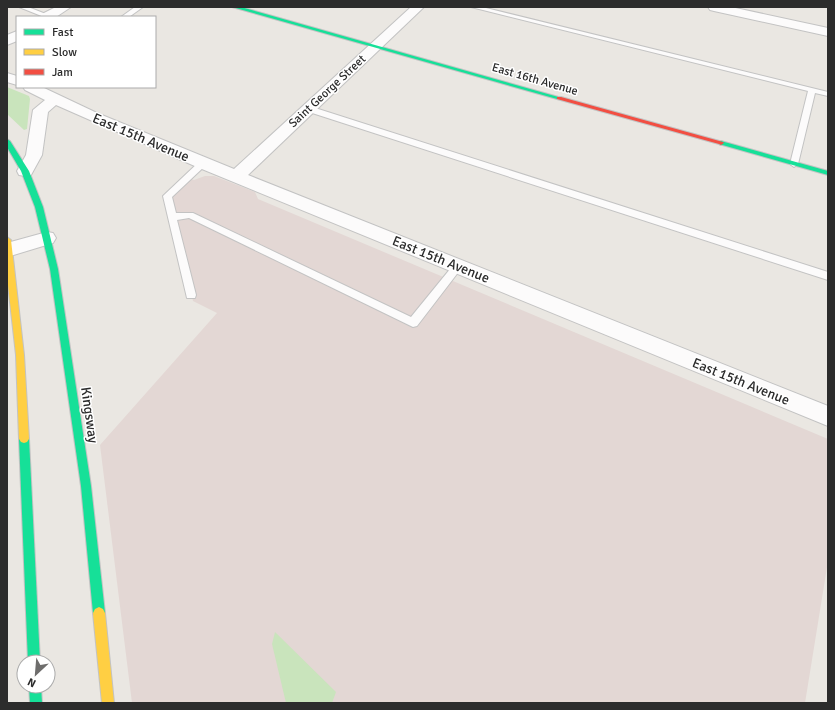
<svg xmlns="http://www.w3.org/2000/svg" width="835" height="710" font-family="Signika,sans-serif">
<rect width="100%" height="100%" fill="#eae7e2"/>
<!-- medical -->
<path fill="#e3d7d4" d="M205 176H214L255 192 258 199 828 439V561L805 703H132L100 445 217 313 193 301 167 196 187 178 194 180Z"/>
<!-- green -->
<g fill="#c9e4bc">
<path d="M7 87 29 96 30 99 27 129 24 130 7 114Z"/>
<path d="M275 632 336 692 332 703H286L272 644Z"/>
</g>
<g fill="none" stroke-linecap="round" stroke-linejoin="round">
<!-- lane casing -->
<g stroke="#c3c3c3" stroke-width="2">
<g id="lane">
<path d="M19 7H28L51 16 44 17Z"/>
<path d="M135 7H143L129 17H121Z"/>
<path d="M471 7H482L828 92V96L815 93 798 164 794 167 790 164 808 91Z"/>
<path d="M306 107H312L828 272V280L306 111Z"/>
<path d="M203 160 207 163 206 165 172 197 176 213H193L411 317 455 263H461L463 266 417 326 413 327 189 218 177 220 196 295 195 298H187L163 196 200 161Z"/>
</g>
</g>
<!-- street casing -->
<g stroke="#c3c3c3" stroke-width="2">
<g id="street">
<path d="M56 7H71L56 17H41L42 14Z"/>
<path d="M411 7H424L248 175 828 406V426L197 167 56 105 48 112 42 155 31 175 25 176 19 175 17 171 26 155 33 110 45 100 25 90 23 87H42L97 113 234 169Z"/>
<path d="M708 7H731L828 28V36L714 11 710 10Z"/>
<path d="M17 31V41L7 45V35Z"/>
<path d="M7 73 17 76V85L7 82Z"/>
<path d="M47 232 53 233 56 238 53 243 7 257V243Z"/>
</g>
</g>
<!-- fast casing -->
<g stroke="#c3c3c3" stroke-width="2">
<g id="fast">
<path d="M232 7H241L562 98 557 99Z"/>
<path d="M7 139 10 141 29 171 43 207 58 269 91 486 105 613 103 617 99 619 95 617 93 613 81 486 50 269 35 207 21 171 7 147Z"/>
<path d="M721 141 828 171V175L719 144V142Z"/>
<path d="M24 435 27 436 29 439 40 662H28L19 439 21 436Z"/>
<path d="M29 686H41L42 703H30Z"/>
</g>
</g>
<!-- slow casing -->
<g stroke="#c3c3c3" stroke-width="2">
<g id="slow">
<path d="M7 237 11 240 24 355 29 439 27 442 24 443 21 442 19 439 16 355 7 276Z"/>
<path d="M99 607 103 609 105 613 114 703H102L93 613 95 609Z"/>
</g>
</g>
<!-- jam casing -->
<g stroke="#c3c3c3" stroke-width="2">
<path id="jam" d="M557 97H561L723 142 724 143 721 145 719 144 557 99Z"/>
</g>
<!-- lane -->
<use href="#lane" fill="#fcfbfb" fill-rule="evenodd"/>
<!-- street -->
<use href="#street" fill="#fcfbfb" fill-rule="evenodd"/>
<!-- fast -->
<use href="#fast" fill="#16e098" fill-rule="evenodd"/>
<!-- slow -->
<use href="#slow" fill="#ffcf43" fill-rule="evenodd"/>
<!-- jam -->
<use href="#jam" fill="#f24e42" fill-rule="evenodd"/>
</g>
<g text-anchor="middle" stroke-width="3" stroke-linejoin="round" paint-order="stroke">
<!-- far-street labels -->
<g font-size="12" fill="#2c2c2c" stroke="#fff">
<text transform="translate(535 79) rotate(16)" y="4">East 16th Avenue</text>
<text transform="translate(327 91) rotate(-43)" y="4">Saint George Street</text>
</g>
<!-- street labels -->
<g font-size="14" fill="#2c2c2c" stroke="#fff">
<text transform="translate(141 137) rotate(23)" y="5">East 15th Avenue</text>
<text transform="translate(441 259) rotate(22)" y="5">East 15th Avenue</text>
<text transform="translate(741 381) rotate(22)" y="5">East 15th Avenue</text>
<text transform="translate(90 415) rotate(82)" y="5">Kingsway</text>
</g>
</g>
<!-- border -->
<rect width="835" height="710" fill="none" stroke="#2c2c2c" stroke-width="16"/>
<!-- legend -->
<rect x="16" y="16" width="140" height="72" fill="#ffffff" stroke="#ababab"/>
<rect x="24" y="29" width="20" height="6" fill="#16e098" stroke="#ababab"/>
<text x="52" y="36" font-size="12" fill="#2c2c2c">Fast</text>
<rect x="24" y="49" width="20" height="6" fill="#ffcf43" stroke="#ababab"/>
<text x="52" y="56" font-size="12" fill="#2c2c2c">Slow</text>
<rect x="24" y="69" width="20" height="6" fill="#f24e42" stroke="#ababab"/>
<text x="52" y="76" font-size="12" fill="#2c2c2c">Jam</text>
<!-- north arrow -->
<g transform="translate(36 674) rotate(206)"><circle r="19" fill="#ffffff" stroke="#ababab"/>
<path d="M0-3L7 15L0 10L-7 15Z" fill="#6e6d6c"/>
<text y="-6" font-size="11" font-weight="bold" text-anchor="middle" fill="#2c2c2c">N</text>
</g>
</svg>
